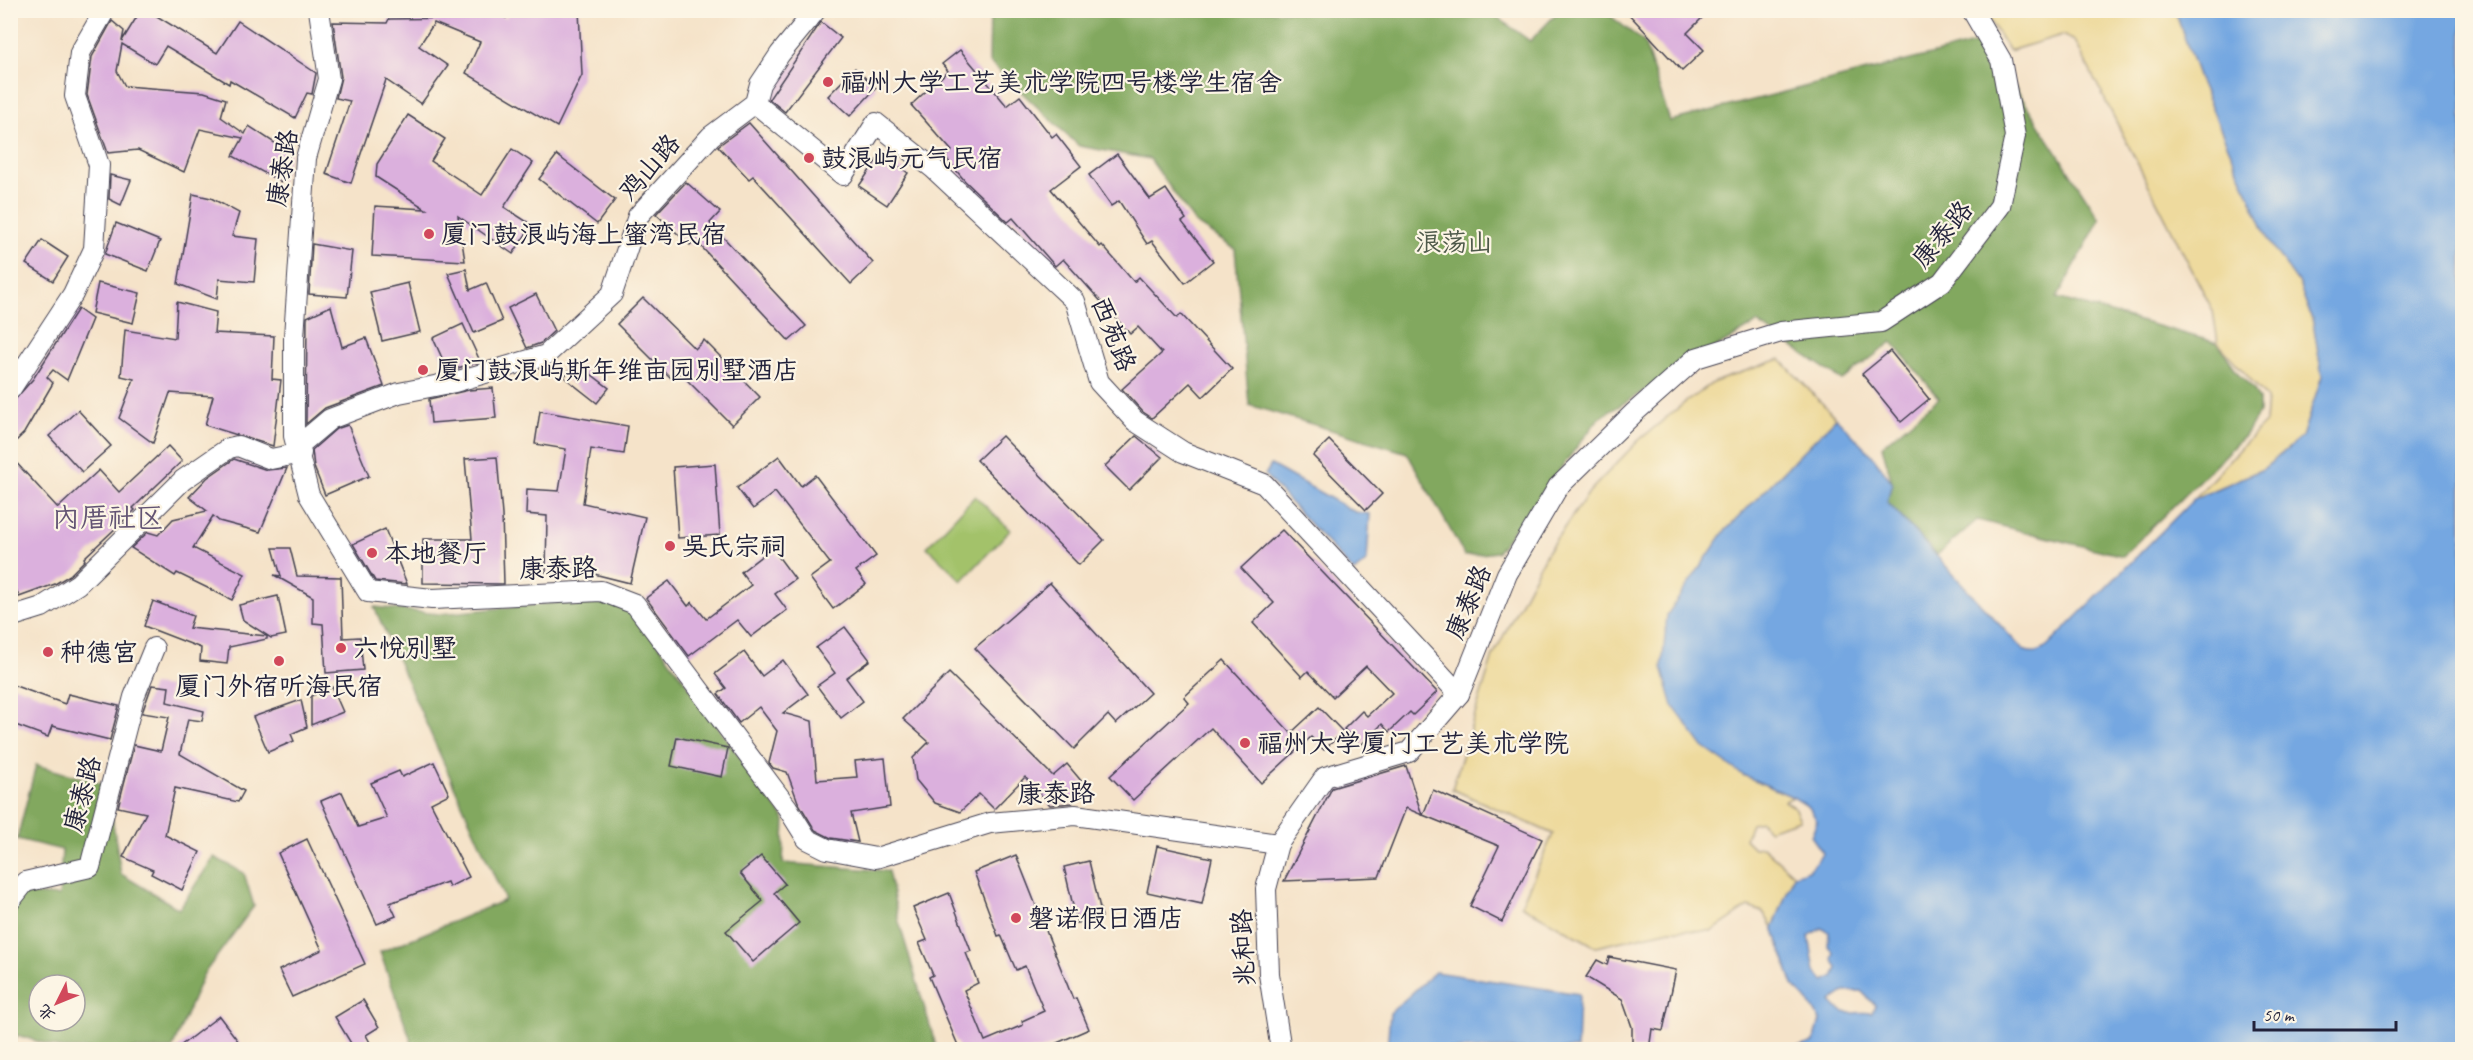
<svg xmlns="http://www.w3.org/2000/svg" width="2473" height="1060" font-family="Caveat,'LXGW WenKai TC',sans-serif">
<rect width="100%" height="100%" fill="#fcf5e5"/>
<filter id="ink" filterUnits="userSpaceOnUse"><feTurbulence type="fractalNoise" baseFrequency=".0167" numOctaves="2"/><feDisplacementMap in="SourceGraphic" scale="12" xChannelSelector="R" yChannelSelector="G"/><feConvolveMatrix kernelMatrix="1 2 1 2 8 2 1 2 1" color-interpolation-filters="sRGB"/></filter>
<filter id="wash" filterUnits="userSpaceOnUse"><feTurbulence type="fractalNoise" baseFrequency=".008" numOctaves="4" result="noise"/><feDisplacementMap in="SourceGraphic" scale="24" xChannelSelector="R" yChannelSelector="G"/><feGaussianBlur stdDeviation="1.35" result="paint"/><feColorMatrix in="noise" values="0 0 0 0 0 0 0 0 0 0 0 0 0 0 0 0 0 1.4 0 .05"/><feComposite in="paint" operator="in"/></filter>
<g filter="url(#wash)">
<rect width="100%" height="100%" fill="#f5e3c9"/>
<!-- green -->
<path fill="#a3c26a" stroke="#627252" stroke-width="1.5" d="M975 496 1010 530 962 581 927 547Z"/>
<!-- forest -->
<g fill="#82a85e" stroke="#52654c" stroke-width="1.5" fill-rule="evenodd">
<path d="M990 11H1489L1530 41 1559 11H1604L1644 42 1670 121 1985 41 2100 219 2057 298 2218 343 2240 376 2253 388 2259 400V412L2247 433 2123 556 1977 520 1937 555 1887 502 1892 482 1882 446 1939 398 1892 342 1842 380 1757 323 1599 418 1497 552 1465 556 1407 453 1249 405 1235 249 1195 223 1150 159 1079 146 989 62Z"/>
<path d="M607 598 635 612 785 820 783 863 888 871 899 922 937 1049H414L380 952 505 900 374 607 439 614Z"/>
<path d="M36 765 107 785 121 874 179 909 214 857 244 873 254 906 203 975 172 1049H62L17 1035 11 1049 10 893 59 896 62 850 17 839ZM39 985H75V1021H39Z"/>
</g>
<!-- sand -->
<g fill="#eeda9e" stroke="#887e6c" stroke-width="1.5">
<path d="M1984 11H2175L2200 81 2269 242 2299 284 2313 322 2322 376 2302 437 2263 469 2194 499 2265 422 2267 398 2218 343 2213 311 2075 41 2062 35 2009 51Z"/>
<path d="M1780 359 1836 418 1724 532 1743 775 1793 797 1785 801 1794 807 1800 820 1768 830 1761 821 1751 824 1745 839 1754 848 1763 847 1794 875 1773 928 1763 912 1748 907 1712 931 1670 930 1596 947 1521 905 1553 834 1452 789 1493 656 1547 552 1590 491 1638 441 1683 404 1714 382Z"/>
</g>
<!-- water -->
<g fill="#75a7e1" stroke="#4c648e" stroke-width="1.5" fill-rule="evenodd">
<path d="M2175 11H2462V1049H1793L1814 1042 1820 1020 1811 1005 1793 985 1773 928 1794 875 1809 870 1823 853 1811 836 1817 821 1809 807 1793 797 1743 775 1703 747 1673 706 1662 668 1667 615 1724 532 1836 418 1871 454 1892 482 1887 502 2023 650C2033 654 2039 653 2048 646L2194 499 2263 469 2302 437 2322 376 2313 322 2299 284 2269 242 2200 81ZM1821 928 1829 932 1828 946 1834 953 1832 959 1837 968 1833 977 1824 981 1815 972 1809 936ZM1861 991 1875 1005 1872 1013C1852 1010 1846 1020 1831 1001L1844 992Z"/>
<path d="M1271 465 1355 512 1370 514 1367 561 1354 572 1265 475Z"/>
<path d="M1435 972 1579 994 1577 1049H1387L1390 1013Z"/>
</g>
<g id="blocks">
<!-- building -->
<g fill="#dbb0dd">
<path d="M141 10H147L217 53 238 21 316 73 312 94 307 93 295 118 230 80 229 84 166 46 155 64 122 44 117 71 125 86 204 92 226 99 221 117 245 134 249 126 290 153 281 182 233 156 243 138 200 129 184 172 138 150 108 153 87 95 92 57 112 21 124 31 122 41Z"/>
<path d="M458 10H488L506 18 509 10H579L582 75 557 127 466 73 480 42 434 23 419 46 448 66 421 104 386 80 351 183 326 174 350 101 336 98 341 77 333 22 387 23 389 19 456 18Z"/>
<path d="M1625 10H1710L1687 33 1704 50 1682 71Z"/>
<path d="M821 22 841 38 785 112 769 99Z"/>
<path d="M960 50 1007 106 1020 96 1052 137 1056 134 1081 166 1051 189 1100 247 1102 245 1134 282 1139 277 1177 318 1181 314 1232 369 1203 397 1190 383 1152 418 1143 412 1122 389 1162 353 1138 327 1130 334 1063 259 1055 266 1013 218 1008 222 965 181 945 157 952 151 911 105 948 71 942 64Z"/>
<path d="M855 68 876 88 850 116 828 96Z"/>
<path d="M408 115 445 139 431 161 482 195 512 149 533 163 504 207 532 225 513 254 458 216 465 261 372 256 375 206 426 209 376 177 377 164Z"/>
<path d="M749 123 873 263 851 284 753 176 749 179 718 146Z"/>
<path d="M881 154 908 173 887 205 859 186Z"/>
<path d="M1117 154 1150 199 1166 189 1186 219 1182 222 1213 261 1185 283 1152 241 1147 244 1119 201 1111 206 1089 175Z"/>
<path d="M557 155 615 200 597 224 539 179Z"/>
<path d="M110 175 131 180 121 205 109 199Z"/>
<path d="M686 182 720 212 710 223 806 326 789 341 695 240 690 245 656 214Z"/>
<path d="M193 194 211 198 239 213 232 236 258 239 254 282 219 279 217 299 178 284Z"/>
<path d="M116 223 160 241 148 271 105 254Z"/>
<path d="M42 240 68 257 53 281 26 264Z"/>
<path d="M312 244 352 251 347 297 309 294Z"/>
<path d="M466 269 470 290 486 283 502 321 474 333 448 273Z"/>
<path d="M98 283 140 293 133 323 92 313Z"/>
<path d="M408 283 420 332 382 341 370 292Z"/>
<path d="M536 294 554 331 541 343 527 348 508 308Z"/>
<path d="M643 298 695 349 704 340 760 397 732 425 679 372 672 379 617 324Z"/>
<path d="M177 302 216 312 214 333 274 336 272 379 281 380 273 446 205 425 213 396 170 393 153 443 119 418 134 379 121 376 125 330 175 338Z"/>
<path d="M331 306 342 347 366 338 384 386 325 408 306 424 307 317Z"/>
<path d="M78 309 92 319 67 380 53 370 47 377 53 383 24 433 10 447V405L33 379Z"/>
<path d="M463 324 480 361 448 371 433 338Z"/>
<path d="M1890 351 1929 399 1901 422 1862 374Z"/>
<path d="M575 362 609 388 597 403 564 377Z"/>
<path d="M493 388 496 418 431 423 429 399 469 390Z"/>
<path d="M78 410 111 446 82 472 49 436Z"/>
<path d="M540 411 628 426 624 454 591 449 583 503 645 517 630 583 594 574 546 573 547 516 526 514 527 489 559 491 566 449 535 444Z"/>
<path d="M348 425 369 476 325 495 314 467 312 450 336 429Z"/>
<path d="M1002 436 1104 540 1079 565 977 460Z"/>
<path d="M1136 436 1162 457 1129 490 1105 466Z"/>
<path d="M1329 440 1382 494 1366 510 1313 456Z"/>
<path d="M168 446 182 461 133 508 135 510 84 558 85 560 70 575 55 584 19 597 10 573V456L58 508 99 470 119 492Z"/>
<path d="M779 456 801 486 815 475 876 556 856 571 866 584 833 609 810 578 830 563 775 492 753 509 737 488Z"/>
<path d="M497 457 502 515 504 584 423 583V539H472L465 459Z"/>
<path d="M234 459 267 470 287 468 260 532 219 521 213 516 193 548 245 574 232 600 177 573 175 576 131 548 148 532 158 535 173 519 207 511 189 497 207 478Z"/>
<path d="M715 464 720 535 678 538 673 467Z"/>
<path d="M385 529 407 584 375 581 353 544Z"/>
<path d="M1282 530 1437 692 1413 715 1410 712 1389 732 1382 724 1360 746 1344 729 1362 711 1367 716 1392 693 1366 666 1333 697 1308 671 1302 677 1253 623 1274 603 1241 568Z"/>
<path d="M273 548H290L297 576 341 577 343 638 360 637 363 670 326 673 323 624 313 623V597L274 575 281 576Z"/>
<path d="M772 548 795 579 775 594 787 610 751 637 737 620 689 656 646 598 669 581 688 606 692 602 706 619 751 585 741 572Z"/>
<path d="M1050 583 1150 693 1116 724 1108 715 1074 749 975 648Z"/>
<path d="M278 596 286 635 271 638 243 620 239 605Z"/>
<path d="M153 601 193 616 189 628 267 636V639L229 647 227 664 200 661 201 648 144 626Z"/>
<path d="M845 627 870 660 846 678 863 701 841 718 817 686 835 673 816 648Z"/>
<path d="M744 652 762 676 783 660 808 694 783 713 812 721 817 780 857 777 855 761 885 758 890 807 851 813 858 842 831 838 815 830 798 802 787 772 773 768 769 763 777 731 759 707 739 723 718 694 726 688 715 674Z"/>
<path d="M1224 660 1291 733 1319 707 1343 732 1324 750 1311 737 1261 783 1211 728 1133 800 1110 776 1189 703 1184 697Z"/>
<path d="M949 673 1053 776 1067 764 1088 789 1072 803 1050 805 1025 777 994 809 979 794 960 812 935 803 916 780 913 758 929 742 903 719Z"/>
<path d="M10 684 65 704 68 694 119 706 110 740 52 726 48 737 10 723Z"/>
<path d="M152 685 169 687 167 702 204 711 202 721 188 719 180 754 244 791 238 802 175 788 165 835 200 852 182 890 151 874 153 870 123 857 146 813 118 807 134 745 161 751 169 717 142 713Z"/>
<path d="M332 687 343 712 311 725V696Z"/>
<path d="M301 700 307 727 291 734 294 741 268 752 253 717Z"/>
<path d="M677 737 728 748 722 777 671 766Z"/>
<path d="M434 762 449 794 431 803 469 877 449 887 447 882 390 903 396 916 377 924 321 801 342 792 358 827 387 818 371 783 399 771 402 777Z"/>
<path d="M1406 766 1422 815 1406 808 1379 877 1284 881 1332 788Z"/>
<path d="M1433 790 1542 839 1502 922 1470 906 1499 846 1423 815Z"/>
<path d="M307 839 365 964 292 997 279 970 322 950 278 853Z"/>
<path d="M1157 846 1212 858 1202 904 1147 892Z"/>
<path d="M1016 855 1073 999 1076 998 1089 1029 1041 1050H960L929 977 933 975 919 943 927 940 913 908 949 893 971 951 966 953 978 983 964 990 985 1041 1023 1025 1022 1021 1044 1011 1025 966 1016 970 1001 935 998 936 974 872Z"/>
<path d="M761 856 785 884 774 893 799 923 753 962 726 931 763 901 740 873Z"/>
<path d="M1089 861 1102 917 1077 923 1064 867Z"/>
<path d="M1609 957 1676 970 1663 1031 1652 1029 1649 1050 1632 1048V1027L1622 999 1586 977 1597 960 1607 965Z"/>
<path d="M363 1000 379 1027 366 1035 374 1050H355L335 1017Z"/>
<path d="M219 1016 245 1050H175Z"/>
</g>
</g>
</g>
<g filter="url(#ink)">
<use href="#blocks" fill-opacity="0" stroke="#423f50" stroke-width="1.5"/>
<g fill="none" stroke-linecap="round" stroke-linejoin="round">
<!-- minor casing -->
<g stroke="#423f50" stroke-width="22">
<g id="minor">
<path d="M319 10 329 79 306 158 294 337V436L309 495 368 592 432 599 601 591 635 604 787 807 807 839 827 849 876 858 990 823 1075 815 1278 844 1325 777 1409 752 1459 694 1507 574 1558 487 1635 412 1696 358 1781 332 1881 322 1942 282 2000 206 2015 136 2001 60 1972 10"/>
<path d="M755 103 843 175 876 123 934 169 1075 301 1099 382 1135 421 1183 452 1264 484 1459 694"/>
<path d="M10 390 73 294 94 249 99 165 75 96 80 53 105 10"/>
<path d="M298 446 330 419 399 393 455 382 546 355 612 294 638 216 711 136 755 103 760 84 780 54 816 10"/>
<path d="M10 617 42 607 78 584 183 480 229 448 238 446 271 459 301 453"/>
<path d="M1278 844 1266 889 1269 974 1281 1050"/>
<path d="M10 901 25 882 90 867 134 697 154 648"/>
</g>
</g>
<!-- minor -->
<use href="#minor" stroke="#fff" stroke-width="20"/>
</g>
</g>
<!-- markers -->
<g fill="#d1495b" stroke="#fcf5e5" stroke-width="2">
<circle cx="828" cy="82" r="6"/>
<circle cx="809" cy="158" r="6"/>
<circle cx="429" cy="234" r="6"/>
<circle cx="423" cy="370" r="6"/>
<circle cx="670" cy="546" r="6"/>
<circle cx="372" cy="553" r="6"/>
<circle cx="341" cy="648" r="6"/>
<circle cx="48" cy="652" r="6"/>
<circle cx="279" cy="661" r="6"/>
<circle cx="1245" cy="743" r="6"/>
<circle cx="1016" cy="918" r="6"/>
</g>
<g text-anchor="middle" stroke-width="4.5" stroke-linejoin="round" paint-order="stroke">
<!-- poi labels -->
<g font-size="26" fill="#22223b" stroke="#fcf5e5" text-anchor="start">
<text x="840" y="91">福州大学工艺美术学院四号楼学生宿舍</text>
<text x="821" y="167">鼓浪屿元气民宿</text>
<text x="441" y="243">厦门鼓浪屿海上蜜湾民宿</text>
<text x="435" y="379">厦门鼓浪屿斯年维亩园别墅酒店</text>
<text x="682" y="555">吴氏宗祠</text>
<text x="384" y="562">本地餐厅</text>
<text x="353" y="657">六悦别墅</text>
<text x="60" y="661">种德宫</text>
<text x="279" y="695" text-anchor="middle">厦门外宿听海民宿</text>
<text x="1257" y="752">福州大学厦门工艺美术学院</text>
<text x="1028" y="927">磐诺假日酒店</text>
</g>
<!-- street labels -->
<g font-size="26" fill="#22223b" stroke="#fcf5e5">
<text transform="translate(649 167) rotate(-49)" y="9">鸡山路</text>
<text transform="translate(282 168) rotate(-81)" y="9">康泰路</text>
<text transform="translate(1942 234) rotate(-50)" y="9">康泰路</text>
<text transform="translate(1114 334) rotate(68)" y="9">西苑路</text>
<text transform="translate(558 568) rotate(-1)" y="9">康泰路</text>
<text transform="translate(1468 602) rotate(-67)" y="9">康泰路</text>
<text transform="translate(1056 793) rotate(-1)" y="9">康泰路</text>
<text transform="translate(82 794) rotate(-75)" y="9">康泰路</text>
<text transform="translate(1243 948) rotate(-93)" y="9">兆和路</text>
</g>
<!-- park labels -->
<g font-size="26" fill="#4f5a4b" stroke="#fcf5e5">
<text x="1454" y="251">浪荡山</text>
</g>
<!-- quarter labels -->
<g font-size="28" fill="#635474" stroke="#fcf5e5">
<text x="108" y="527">内厝社区</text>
</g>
</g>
<!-- margin -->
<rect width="2473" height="1060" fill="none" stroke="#fcf5e5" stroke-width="36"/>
<!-- north arrow -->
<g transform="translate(57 1003) rotate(227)"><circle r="28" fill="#fcf5e5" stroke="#a5a1a1" stroke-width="1.5"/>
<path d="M0-4.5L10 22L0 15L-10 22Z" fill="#d1495b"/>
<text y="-9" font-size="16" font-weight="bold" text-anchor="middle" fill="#22223b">北</text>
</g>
<!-- scale -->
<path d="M2254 1021v9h142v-9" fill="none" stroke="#22223b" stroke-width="3"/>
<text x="2263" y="1021" font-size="18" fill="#22223b" stroke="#fcf5e5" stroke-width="4.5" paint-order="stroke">50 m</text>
</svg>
